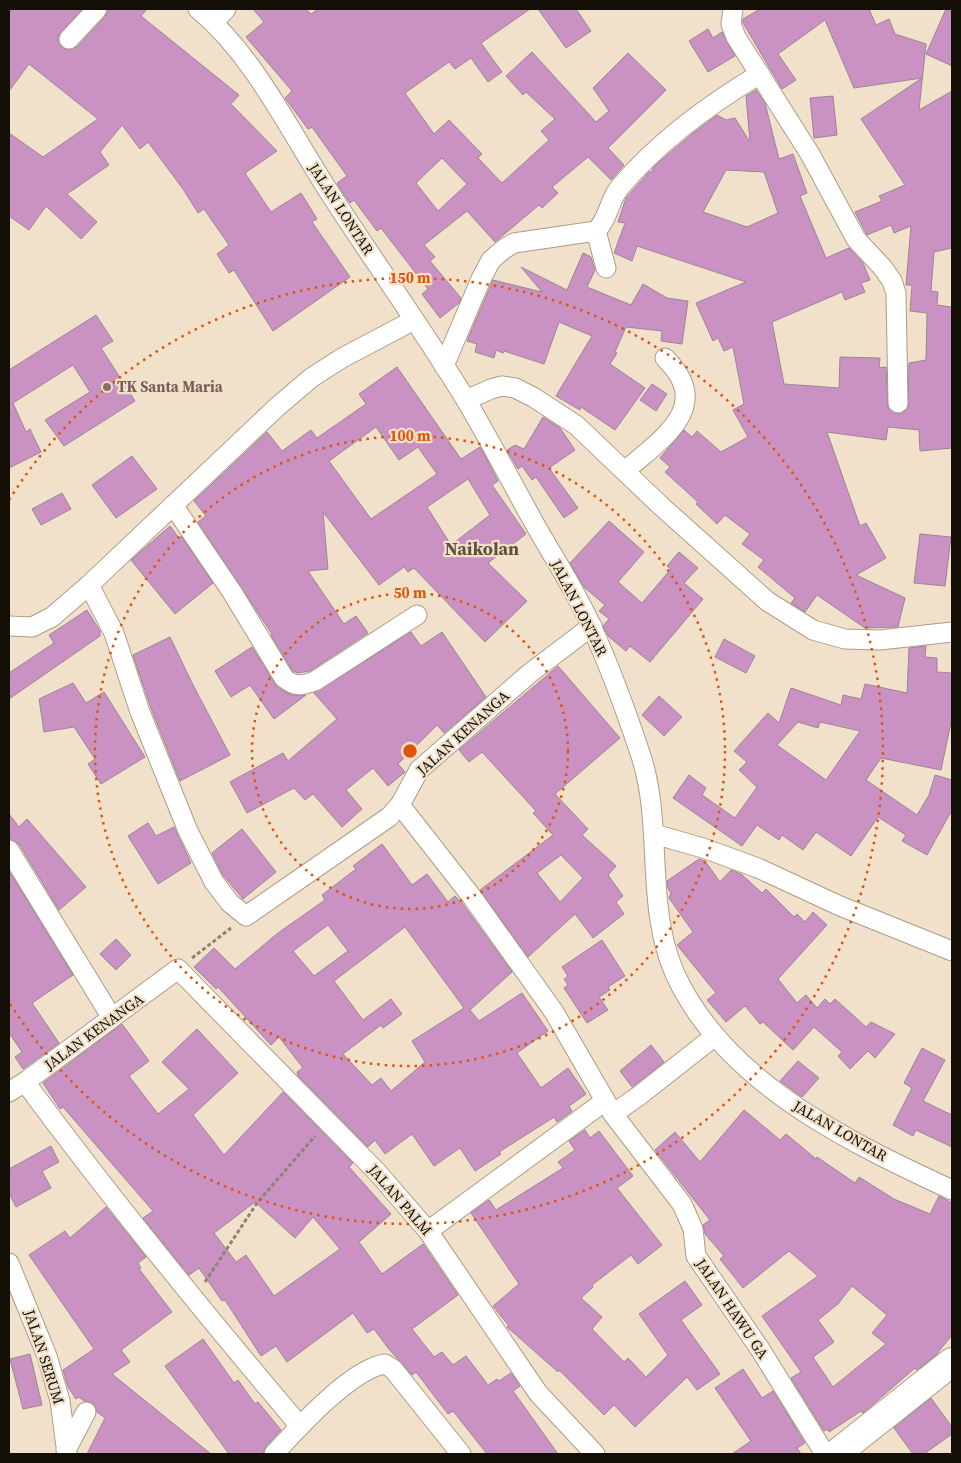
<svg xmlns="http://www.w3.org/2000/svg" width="961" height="1463" font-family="'Source Serif 4',serif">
<rect width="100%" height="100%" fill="#f2e1ca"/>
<!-- building -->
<g fill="#ca92c3" stroke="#9a8597" fill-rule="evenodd">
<path d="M9 9H82L58 36V43L67 50 77 47 105 17 108 9H147L141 16 239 95 231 104 277 151 245 173 271 212 301 193 317 219 312 222 350 277 273 331 234 270 229 273 217 254 229 245 204 209 198 213 183 189 148 142 140 149 122 125 100 152 109 165 67 194 97 222 81 239 46 206 29 230 9 216V133L43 157 98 119 29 64 9 91Z"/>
<path d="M253 9H306L311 14 318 9H530L481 43 502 72 488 82 471 58 455 69 449 62 405 93 434 134 449 120 482 154 478 158 502 183 549 140 541 131 555 119 526 92 523 95 506 76 532 52 596 122 609 111 593 88 628 53 666 90 608 148 624 165 611 180 588 157 552 187 558 193 542 208 539 205 495 242 467 211 424 245 435 257 430 261 461 298 459 303 440 318 422 294 428 289 381 228 377 231 354 200 350 203 341 190 337 183 347 176 312 127 308 129 285 98 292 91 246 37 264 22ZM442 158 467 184 438 211 416 183Z"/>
<path d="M538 9H576L591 31 566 48Z"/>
<path d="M760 9H869L876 25 889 19 895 34 926 44 919 110 952 91V248L934 252 931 291 938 292 937 305 952 307V448L920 451 919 430 888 427 886 440 827 432 860 526 866 523 886 558 856 575 905 598 898 627 865 628 817 595 805 612 791 603 795 598 758 567 764 560 742 544 750 534 725 515 717 524 696 504 698 502 665 472 670 467 660 458 684 430 692 437 697 431 721 452 748 437 733 410 744 404 733 347 724 351 718 338 713 341 696 303 746 282 637 246 632 261 614 253 625 223 618 222 626 198 649 172H652L653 168 659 162 692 134 717 115 726 120 735 118 750 142 746 96 756 90 765 103 779 159 793 154 807 193 800 196 826 258 849 248 863 263 870 280 861 283 865 292 845 300 842 292 772 322 784 384 839 388 840 357 880 358 879 368 886 367 888 408 898 414 908 409 909 363 926 360 927 313 910 311 912 285H906L911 226 894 233 891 225 867 235 855 212 882 201 879 196 905 185 861 119 922 78 854 88 825 20 778 54 796 80 782 89 743 23V19ZM726 170 764 172 778 213 747 227 703 212Z"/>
<path d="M946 9H952V66L926 54Z"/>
<path d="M708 29 713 38 722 32 735 56 708 72 689 41Z"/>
<path d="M833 96 837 135 814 138 810 98Z"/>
<path d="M583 253 591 257 595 270 587 287 631 305 643 284 667 298 688 301 682 344 661 341 662 331 626 327 615 352 617 353 610 364 645 388 615 430 581 407 580 410 556 396 592 336 559 322 544 364 504 351 503 353 496 350 494 358 475 352 477 344 467 341 493 280 542 292 521 267 567 290Z"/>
<path d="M96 315 113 341 101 348 135 401 64 446 45 420 90 392 73 365 13 403 26 432 30 429 41 452 9 468V370Z"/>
<path d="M397 367 461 459 480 447 482 450 498 481 492 485 526 534 488 563 527 601 485 642 414 568 408 572 404 567 379 585 323 512 328 569 308 571 344 624 356 616 368 633 310 671 298 673 292 670 271 635 272 634 198 522 206 516 194 501 267 432 282 451 311 430 317 438 366 404 359 394ZM376 427 399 460 418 447 437 474 371 519 329 461ZM468 479 490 515 451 545 427 507Z"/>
<path d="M652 384 667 394 656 411 640 400Z"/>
<path d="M543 417 560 428 575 450 549 468 578 508 564 518 536 477 532 480 522 466 518 469 507 450 515 445 524 449Z"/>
<path d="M132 456 157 489 116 518 92 485Z"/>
<path d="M62 493 71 509 41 525 32 509Z"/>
<path d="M609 521 644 552 618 582 642 603 671 569 667 566 679 552 698 568 684 583 703 599 650 662 630 646 626 651 608 636 603 626 609 619 599 611 605 605 584 587 570 563Z"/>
<path d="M170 526 179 538 181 536 213 583 175 614 131 560Z"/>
<path d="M920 534 951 537 945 586 914 583Z"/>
<path d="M87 610 100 631V636L9 699V673L54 643 49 635Z"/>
<path d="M411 632 421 646 442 632 486 697 444 733 437 725 398 764 405 772 388 786 373 768 346 790 362 809 342 827 313 794 305 800 294 788 247 813 230 782 283 753 288 761 337 719 314 693Z"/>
<path d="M170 637 193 685 230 755 180 781 151 708 133 655Z"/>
<path d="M724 639 755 656 746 673 715 657Z"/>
<path d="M926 646 925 657 937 658V672L952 673V718L941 770 881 758 866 780 917 815 929 795 935 775 952 780V810L927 855 902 841 906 835 878 817 851 856 816 832 803 850 782 835 779 840 757 825 742 846 673 798 689 775 706 788 702 795 735 818 757 787 739 770 747 762 734 751 768 713 779 723 791 688 841 705 843 695 861 699 865 684 907 693 909 648ZM798 722 818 728 820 722 860 731 826 780 777 745Z"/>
<path d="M252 647 277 687 291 695H306L274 719 250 685 231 697 215 671Z"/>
<path d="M558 666 620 738 555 794 588 829 582 835 616 866 608 875 623 896 616 902 624 914 593 938 575 914 528 957 480 890 553 835 533 813 536 811 482 752 469 762 459 750ZM561 855 583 878 560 902 537 873Z"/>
<path d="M73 683 86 703 104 692 145 757 101 784 88 764 95 759 74 727 44 732 39 699Z"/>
<path d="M659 696 682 717 664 736 642 715Z"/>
<path d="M9 814 19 827 27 819 86 887 59 910 19 844 9 839Z"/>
<path d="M148 823 156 836 174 827 191 863 158 884 128 836Z"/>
<path d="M242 829 276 872 243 899 223 875 212 853Z"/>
<path d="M382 844 412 885 427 874 448 902 455 896 462 903 512 972 470 1010 479 1021 522 993 548 1031 517 1053 541 1088 568 1068 586 1094 569 1106 572 1111 557 1122 554 1117 499 1152 501 1154 475 1171 460 1148 434 1166 412 1134 385 1154 375 1140 368 1147 298 1076 297 1072 303 1068 279 1037 271 1045 218 987 216 989 194 967 214 948 235 969 278 933 325 900 322 895 356 869 353 866ZM328 925 348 951 314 976 293 951ZM405 927 464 1008 412 1041 425 1062 391 1091 381 1078 372 1085 343 1054 381 1025 383 1028 402 1014 391 999 363 1020 334 981Z"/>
<path d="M699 859 705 861 720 882 731 870 741 874 762 893 766 889 794 917 797 914 805 922 813 912 827 925 778 979 797 1003 806 995 817 1008 825 999 830 1004 835 999 866 1027 871 1022 895 1034 875 1058 868 1051 850 1069 838 1056 842 1052 814 1027 793 1050 763 1022 760 1024 745 1006 726 1022 707 1000 716 993 677 945 693 932 669 898 671 893 668 888 667 881Z"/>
<path d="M9 871 73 975 32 1003 59 1043 23 1069 15 1057 22 1052 9 1033Z"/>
<path d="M116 939 131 955 116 970 100 954Z"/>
<path d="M602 940 625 976 608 987 610 990 599 997 608 1010 587 1023 564 988 568 985 564 979 568 976 562 967Z"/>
<path d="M122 1024 149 1061 129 1076 158 1114 189 1089 162 1062 197 1029 238 1073 193 1115 224 1155 283 1092 353 1163 349 1167 391 1214 359 1242 382 1274 423 1244 458 1295 412 1329 434 1357 442 1352 453 1365 466 1356 488 1385 497 1379 499 1381 511 1373 520 1386 513 1391 558 1454H487L453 1411 448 1414 416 1372 412 1375 388 1348 374 1329 367 1333 353 1313 287 1362 276 1346 261 1356 225 1300 222 1301 199 1268 189 1275 143 1218 153 1211 63 1107 60 1109 43 1083ZM255 1202 295 1238 313 1217 340 1249 274 1296 246 1255 236 1262 214 1233Z"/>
<path d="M651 1045 664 1062 632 1087 620 1071Z"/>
<path d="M922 1048 945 1060 923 1101 952 1115V1147L916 1130 913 1136 893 1125 912 1088 904 1083Z"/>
<path d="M798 1061 819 1078 802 1097 780 1081Z"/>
<path d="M744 1110 780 1140 786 1134 816 1159 817 1157 855 1183 859 1177 894 1199 930 1214 939 1196 952 1203V1335L936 1355 917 1370 915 1368 863 1413 861 1411 829 1432 828 1429 824 1431 791 1378 801 1372 762 1316 818 1276 789 1251 743 1288 720 1259 724 1256 705 1234 703 1225 710 1220 655 1150 675 1132 700 1162ZM852 1286 887 1315 872 1333 886 1344 833 1387 813 1357 834 1342 818 1320 838 1304Z"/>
<path d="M585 1130 590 1138 599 1131 633 1176 617 1188 662 1245 638 1264 631 1255 592 1285 593 1287 581 1298 602 1317 592 1329 624 1362 628 1358 646 1377 668 1355 639 1314 685 1281 702 1305 681 1320 720 1374 697 1390 687 1377 635 1427 614 1405 604 1415 559 1370 558 1372 507 1327 509 1326 493 1306 519 1284 471 1213 489 1200 496 1210 563 1168 558 1162 575 1150 569 1141Z"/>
<path d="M51 1146 59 1162 42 1171 51 1188 16 1207 9 1193V1169Z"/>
<path d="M106 1207 146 1257 138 1263 141 1268 139 1269 172 1312 121 1350 130 1362 112 1374 211 1454H87L105 1418 97 1412 92 1402 84 1401 79 1397 76 1399 68 1387 63 1370 94 1349 29 1255 65 1231 70 1238Z"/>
<path d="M203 1339 234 1383 238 1380 255 1404 258 1402 281 1430 266 1446 263 1454H229L165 1366Z"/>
<path d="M30 1354 42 1405 23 1409 10 1359Z"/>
<path d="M743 1369 762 1398 773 1391 805 1443 797 1448 801 1454H732L751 1441 715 1388Z"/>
<path d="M931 1398 952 1427V1434L924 1454H913L894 1428Z"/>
</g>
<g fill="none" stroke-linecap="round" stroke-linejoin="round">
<!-- street casing -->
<g stroke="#ac9c86" stroke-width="21">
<g id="street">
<path d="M198 9C256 57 292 136 333 198 377 266 424 331 466 400 489 439 511 481 533 521 553 557 577 592 593 630 611 670 626 711 640 753 666 829 641 915 682 988 736 1088 853 1144 952 1190"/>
<path d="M733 9 731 24 736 37 810 154 856 239 883 268 892 281 896 293 898 403"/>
<path d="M214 22 226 9"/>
<path d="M69 39 97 9"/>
<path d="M596 231 606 268"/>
<path d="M444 366 481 279 491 260 504 249 514 243 596 231C609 218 609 200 620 187 659 141 708 105 760 74"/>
<path d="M466 400 491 389 502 386 515 388 533 397 576 425 661 506 767 601 813 630 845 639 880 640 952 632"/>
<path d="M625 471C661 439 715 407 665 358"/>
<path d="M173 505 232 592 284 678C295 687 302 686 315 681L417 615"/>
<path d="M89 585 114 633 140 712 188 831 214 882 230 903 246 916 389 817 400 805 419 770 530 673 592 626"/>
<path d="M9 626 32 627 52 617 89 585 277 407 311 378 342 358 414 320"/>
<path d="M400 805 472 897 554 1012 613 1114 640 1095 715 1036"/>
<path d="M654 834 703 848 758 868 840 906 952 951"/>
<path d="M9 850 112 1018"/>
<path d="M25 1082C112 1200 205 1314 300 1426"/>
<path d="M9 1092 25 1082 178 969 377 1172 428 1231 538 1393 595 1454"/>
<path d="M613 1114 682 1204 693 1229 696 1256 760 1349 825 1454"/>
<path d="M428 1231 605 1101"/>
<path d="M9 1263 47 1356 60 1401 67 1454"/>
<path d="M66 1450 86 1412"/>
<path d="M274 1454C297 1429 351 1369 385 1364L393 1369 461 1454"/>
</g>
</g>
<!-- secondary casing -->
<g stroke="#ac9c86" stroke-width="30">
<path id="secondary" d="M836 1454 952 1362"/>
</g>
<!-- path -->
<g stroke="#8e8373" stroke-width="3" stroke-dasharray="4 2.5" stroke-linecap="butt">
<path d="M192 958 231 928"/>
<path d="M205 1282 257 1203 315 1136"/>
</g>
<!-- street -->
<use href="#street" stroke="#fff" stroke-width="19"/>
<!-- secondary -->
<use href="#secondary" stroke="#fff" stroke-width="28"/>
</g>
<!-- distance rings -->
<g fill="none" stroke="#dd550c" stroke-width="2.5" stroke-dasharray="2.5 5">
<circle cx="410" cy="751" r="158"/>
<circle cx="410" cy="751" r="315"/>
<path d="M9 500A473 473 0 1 1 9 1002"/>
</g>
<!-- markers -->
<circle fill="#8d6e63" stroke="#f2e1ca" stroke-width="2" cx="107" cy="387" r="5"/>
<g text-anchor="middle" stroke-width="4.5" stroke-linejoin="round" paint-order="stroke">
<!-- street labels -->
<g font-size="15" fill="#130e06" stroke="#f2e1ca">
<text transform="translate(341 209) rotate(57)" y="5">JALAN LONTAR</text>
<text transform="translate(579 608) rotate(63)" y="5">JALAN LONTAR</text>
<text transform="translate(463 733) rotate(-42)" y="5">JALAN KENANGA</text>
<text transform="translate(94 1032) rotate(-36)" y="5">JALAN KENANGA</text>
<text transform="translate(840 1131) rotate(30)" y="5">JALAN LONTAR</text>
<text transform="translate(400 1200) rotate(49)" y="5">JALAN PALM</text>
<text transform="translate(732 1309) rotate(56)" y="5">JALAN HAWU GA</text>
<text transform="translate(44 1357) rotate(72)" y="5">JALAN SERUM</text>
</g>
<!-- education labels -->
<g font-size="15" font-weight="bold" fill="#785e54" stroke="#f2e1ca" text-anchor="start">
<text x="117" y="392">TK Santa Maria</text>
</g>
<!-- quarter labels -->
<g font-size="18" font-weight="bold" fill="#5e503c" stroke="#f2e1ca">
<text x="482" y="555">Naikolan</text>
</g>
</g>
<circle cx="410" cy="751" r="8" fill="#dd550c" stroke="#f2e1ca" stroke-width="2.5"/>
<g font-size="15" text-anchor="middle" font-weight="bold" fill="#dd550c" stroke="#f2e1ca" stroke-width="4.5" stroke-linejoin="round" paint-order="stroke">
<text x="410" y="283">150 m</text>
<text x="410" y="441">100 m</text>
<text x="410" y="598">50 m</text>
</g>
<!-- border -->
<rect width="961" height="1463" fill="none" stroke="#130e06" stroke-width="20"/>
</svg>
